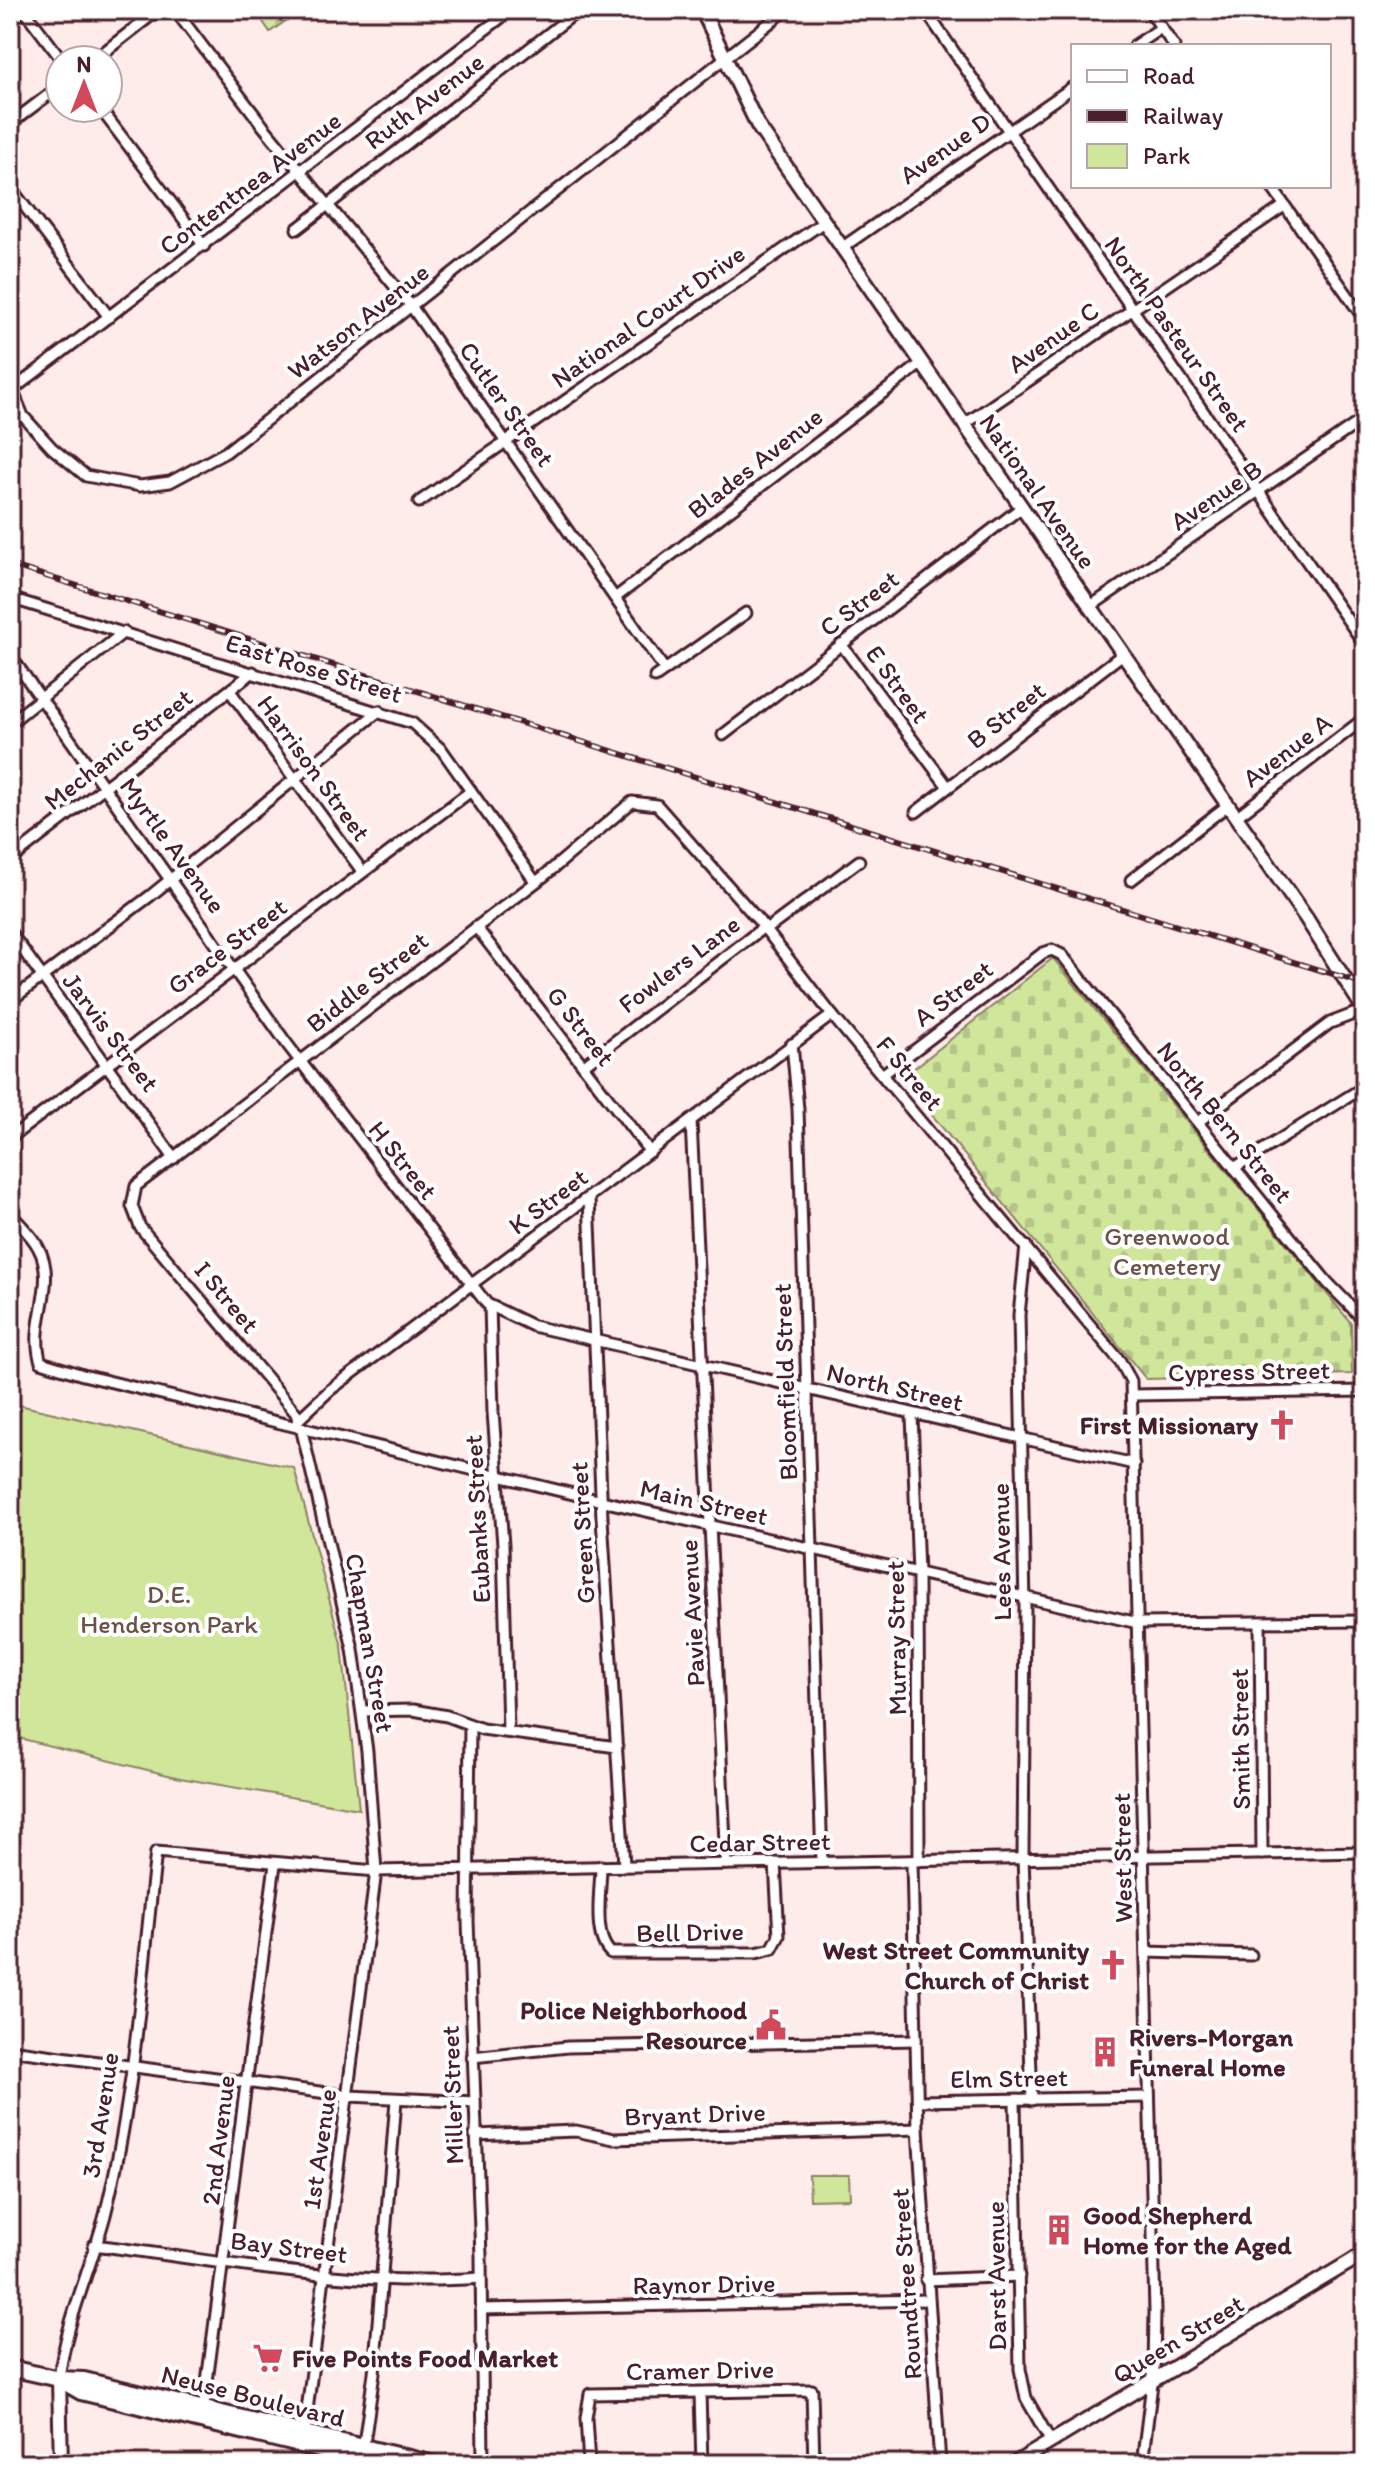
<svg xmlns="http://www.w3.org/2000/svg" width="1375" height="2474" font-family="Itim,sans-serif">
<defs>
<pattern id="cemetery-stones" width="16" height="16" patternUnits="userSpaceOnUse" patternTransform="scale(2)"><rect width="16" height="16" fill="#cfe69b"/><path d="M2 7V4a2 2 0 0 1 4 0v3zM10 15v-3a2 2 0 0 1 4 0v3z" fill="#b3c586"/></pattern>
</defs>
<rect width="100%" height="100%" fill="#feeceb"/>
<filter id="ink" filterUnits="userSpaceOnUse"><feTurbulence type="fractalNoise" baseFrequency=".0125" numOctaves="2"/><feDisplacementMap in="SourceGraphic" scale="16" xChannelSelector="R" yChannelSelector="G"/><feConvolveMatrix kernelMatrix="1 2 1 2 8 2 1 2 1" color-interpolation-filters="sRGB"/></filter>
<g filter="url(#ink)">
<!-- cemetery -->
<g fill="url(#cemetery-stones)" stroke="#8c8263" stroke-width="2">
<path d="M255 10H301L270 32Z"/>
<path d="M1053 958 1351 1323 1352 1374 1146 1379 902 1078Z"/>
</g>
<!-- park -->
<g fill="#cfe69b" stroke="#8c8263" stroke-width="2">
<path d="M10 1403 294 1468 342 1647 359 1809 180 1778 10 1736Z"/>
<path d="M809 2175H849L850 2199 810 2200Z"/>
</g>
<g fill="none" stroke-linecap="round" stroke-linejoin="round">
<!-- street casing -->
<g stroke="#4a1f2b" stroke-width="15">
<g id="street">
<path d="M24 10 62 60"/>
<path d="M175 10 263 126 411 306 665 670"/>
<path d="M925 10 1365 645"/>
<path d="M1149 10 1174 46"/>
<path d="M1134 46 1161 28"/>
<path d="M94 60 158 10"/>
<path d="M100 108 204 246"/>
<path d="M10 124 60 86"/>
<path d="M1271 186 1365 320"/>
<path d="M10 187 109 317"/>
<path d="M297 229 579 10"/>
<path d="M843 247 1073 87"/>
<path d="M10 384 23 416 52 448 86 476 140 486 170 482 226 452 786 10"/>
<path d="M11 391 511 10"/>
<path d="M965 424 1284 206"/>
<path d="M419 502 825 221"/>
<path d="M10 598 412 723 442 750 534 880"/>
<path d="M615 598 922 363"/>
<path d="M1091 606 1365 418"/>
<path d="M841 644 948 787"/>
<path d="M10 655 287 1044 487 1304 533 1326 1134 1464"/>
<path d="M655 677 746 613"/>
<path d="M230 691 362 871"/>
<path d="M10 723 124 632"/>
<path d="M723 735 1022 507"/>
<path d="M916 812 1123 654"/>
<path d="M1236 817 1365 718"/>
<path d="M10 860 253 672"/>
<path d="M1131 880 1228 805"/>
<path d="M476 927 650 1152"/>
<path d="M766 930 859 861"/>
<path d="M10 932 174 1158"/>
<path d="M1353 989 1365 979"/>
<path d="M10 1001 150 896 379 711"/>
<path d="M792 1044 798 1109 822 1862"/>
<path d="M584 1065 764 927"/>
<path d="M882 1075 1043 953 1052 950 1062 955 1327 1282 1365 1321"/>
<path d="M691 1121 726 1864"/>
<path d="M1198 1122 1330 1023 1364 1010 1365 1140"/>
<path d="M10 1138 471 791"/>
<path d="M1234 1168 1364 1087"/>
<path d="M589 1198 602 1518 624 1865"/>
<path d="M10 1213C19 1224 31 1234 38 1247 59 1284 28 1324 41 1362L83 1375 602 1501 1138 1623 1365 1621"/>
<path d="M1026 1246 1019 1315 1025 1606 1023 1857 1032 2100"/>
<path d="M490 1306 493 1412 503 1545 508 1730"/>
<path d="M1133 1395 1365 1391"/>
<path d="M912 1415 918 1574 919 1861"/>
<path d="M300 1418 140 1227 132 1206 136 1186 544 876 632 802 657 805 759 921 832 1015 1120 1361 1131 1381 1155 2312 1154 2368 1142 2464"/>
<path d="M298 1420 330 1390 832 1015"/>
<path d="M301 1427 353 1649 367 1751 376 1871 304 2434"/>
<path d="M1260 1623 1262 1854"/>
<path d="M362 1711 413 1710 447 1716 482 1729 617 1747"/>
<path d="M470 1725 468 1921 481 2256 483 2464"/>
<path d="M912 1861 918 2129 940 2464"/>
<path d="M601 1866C601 1890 592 1937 611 1953H756L772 1949 779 1936 775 1863"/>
<path d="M1146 1952 1251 1955"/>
<path d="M10 2050 349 2096 475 2102"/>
<path d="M472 2057 568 2047 916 2040"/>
<path d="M918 2101 1148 2097"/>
<path d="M1015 2101 1020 2369 1026 2398 1051 2442"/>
<path d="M475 2135 576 2131 614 2139 918 2129"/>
<path d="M94 2245C221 2261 351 2288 480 2278"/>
<path d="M926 2280 1019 2276"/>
<path d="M481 2309 928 2300"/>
<path d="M59 2379C66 2321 90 2271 105 2215 135 2097 142 1973 156 1852L376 1871 1365 1852"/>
<path d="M700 2393 702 2464"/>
<path d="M203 2412 275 1864"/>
<path d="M363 2451 374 2373 396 2100"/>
<path d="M589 2464 586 2418 590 2394 812 2390 814 2464"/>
</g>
</g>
<!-- secondary casing -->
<g stroke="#4a1f2b" stroke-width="18">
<g id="secondary">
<path d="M702 10 758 126 1306 918 1365 1011"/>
<path d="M59 2379 61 2464"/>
<path d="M1014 2464 1365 2253"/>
</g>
</g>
<!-- primary casing -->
<g stroke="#4a1f2b" stroke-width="20">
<g id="primary">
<path d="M10 2368 59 2379 84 2380 434 2464"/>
<path d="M62 2381 81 2392 378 2464"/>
</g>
</g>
<!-- street -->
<use href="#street" stroke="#fff" stroke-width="9"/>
<!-- secondary -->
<use href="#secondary" stroke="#fff" stroke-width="12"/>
<!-- primary -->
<use href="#primary" stroke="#fff" stroke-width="14"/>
<!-- rail casing -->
<g stroke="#4a1f2b" stroke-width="6">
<path id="rail" d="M10 565 1365 984"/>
</g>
<!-- rail -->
<use href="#rail" stroke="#fff" stroke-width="3" stroke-dasharray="9" stroke-linecap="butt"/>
</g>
</g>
<!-- icons -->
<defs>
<g id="church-bare" transform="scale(2.4)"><path d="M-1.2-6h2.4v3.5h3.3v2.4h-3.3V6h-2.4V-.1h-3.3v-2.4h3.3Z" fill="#d1495b" stroke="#fff" stroke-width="2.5" paint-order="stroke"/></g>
<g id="civic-bare" transform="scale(2.4)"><path d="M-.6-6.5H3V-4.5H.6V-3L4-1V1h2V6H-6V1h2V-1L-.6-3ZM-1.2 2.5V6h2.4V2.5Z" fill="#d1495b" stroke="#fff" stroke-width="2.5" paint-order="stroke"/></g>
<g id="building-bare" transform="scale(2.4)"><path d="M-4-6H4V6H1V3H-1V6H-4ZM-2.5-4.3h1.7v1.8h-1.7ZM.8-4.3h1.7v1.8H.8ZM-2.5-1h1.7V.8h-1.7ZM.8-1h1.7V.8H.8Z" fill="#d1495b" stroke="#fff" stroke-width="2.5" paint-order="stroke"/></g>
<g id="supermarket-bare" transform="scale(2.4)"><path d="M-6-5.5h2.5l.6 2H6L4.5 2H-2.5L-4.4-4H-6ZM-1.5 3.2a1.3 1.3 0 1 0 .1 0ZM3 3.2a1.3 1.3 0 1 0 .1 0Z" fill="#d1495b" stroke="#fff" stroke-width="2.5" paint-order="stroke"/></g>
</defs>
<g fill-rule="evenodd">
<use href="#church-bare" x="1282" y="1425"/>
<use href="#church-bare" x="1113" y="1965"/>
<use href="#civic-bare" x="771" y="2025"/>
<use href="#building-bare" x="1105" y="2052"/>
<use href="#building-bare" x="1059" y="2230"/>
<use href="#supermarket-bare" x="268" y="2358"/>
</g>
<g text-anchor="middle" stroke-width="8" stroke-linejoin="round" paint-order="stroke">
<!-- street labels -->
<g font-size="26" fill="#4a1f2b" stroke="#fff">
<text transform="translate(424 101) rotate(-37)" y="9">Ruth Avenue</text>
<text transform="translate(945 148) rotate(-35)" y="9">Avenue D</text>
<text transform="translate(250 183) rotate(-37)" y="9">Contentnea Avenue</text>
<text transform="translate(648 316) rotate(-35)" y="9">National Court Drive</text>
<text transform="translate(358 321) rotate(-38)" y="9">Watson Avenue</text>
<text transform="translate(1177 334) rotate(55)" y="9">North Pasteur Street</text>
<text transform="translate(1053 337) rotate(-35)" y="9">Avenue C</text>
<text transform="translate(507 404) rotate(55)" y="9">Cutler Street</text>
<text transform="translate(755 463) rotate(-38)" y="9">Blades Avenue</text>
<text transform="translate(1038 491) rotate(55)" y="9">National Avenue</text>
<text transform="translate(1216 495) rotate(-34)" y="9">Avenue B</text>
<text transform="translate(859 603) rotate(-37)" y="9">C Street</text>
<text transform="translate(314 668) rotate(17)" y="9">East Rose Street</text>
<text transform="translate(898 684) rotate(54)" y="9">E Street</text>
<text transform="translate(1006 715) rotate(-38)" y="9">B Street</text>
<text transform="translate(118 749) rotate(-38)" y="9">Mechanic Street</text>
<text transform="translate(1287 750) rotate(-37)" y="9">Avenue A</text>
<text transform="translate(314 768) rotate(54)" y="9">Harrison Street</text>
<text transform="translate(173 845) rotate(54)" y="9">Myrtle Avenue</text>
<text transform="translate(227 946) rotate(-37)" y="9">Grace Street</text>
<text transform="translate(679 964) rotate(-37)" y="9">Fowlers Lane</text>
<text transform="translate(367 982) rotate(-38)" y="9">Biddle Street</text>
<text transform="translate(953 993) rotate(-37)" y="9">A Street</text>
<text transform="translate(581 1026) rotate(52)" y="9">G Street</text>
<text transform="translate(111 1032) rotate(53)" y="9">Jarvis Street</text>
<text transform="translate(910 1073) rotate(50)" y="9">F Street</text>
<text transform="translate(1225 1122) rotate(51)" y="9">North Bern Street</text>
<text transform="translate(403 1160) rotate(51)" y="9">H Street</text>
<text transform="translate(548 1201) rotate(-37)" y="9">K Street</text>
<text transform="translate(227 1297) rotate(50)" y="9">I Street</text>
<text transform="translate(1249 1371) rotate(-1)" y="9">Cypress Street</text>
<text transform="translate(785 1382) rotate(-92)" y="9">Bloomfield Street</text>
<text transform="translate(895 1387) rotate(13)" y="9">North Street</text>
<text transform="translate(704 1502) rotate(13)" y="9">Main Street</text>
<text transform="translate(477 1519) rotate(-93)" y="9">Eubanks Street</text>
<text transform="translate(582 1533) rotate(-93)" y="9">Green Street</text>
<text transform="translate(1001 1552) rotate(-91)" y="9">Lees Avenue</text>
<text transform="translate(692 1613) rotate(-93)" y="9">Pavie Avenue</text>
<text transform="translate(896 1638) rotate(-91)" y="9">Murray Street</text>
<text transform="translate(370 1643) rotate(80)" y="9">Chapman Street</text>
<text transform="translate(1240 1739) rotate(-91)" y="9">Smith Street</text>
<text transform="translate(760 1842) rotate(-1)" y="9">Cedar Street</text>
<text transform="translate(1122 1858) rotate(-91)" y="9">West Street</text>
<text transform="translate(690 1932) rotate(-1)" y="9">Bell Drive</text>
<text transform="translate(1009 2078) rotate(-1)" y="9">Elm Street</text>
<text transform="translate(452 2095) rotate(-92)" y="9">Miller Street</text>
<text transform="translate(695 2114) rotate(-2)" y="9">Bryant Drive</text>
<text transform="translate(100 2115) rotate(-81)" y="9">3rd Avenue</text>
<text transform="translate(218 2140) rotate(-83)" y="9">2nd Avenue</text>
<text transform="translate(319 2149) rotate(-82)" y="9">1st Avenue</text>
<text transform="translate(289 2247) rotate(7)" y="9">Bay Street</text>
<text transform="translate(996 2276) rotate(-91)" y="9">Darst Avenue</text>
<text transform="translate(704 2284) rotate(-1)" y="9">Raynor Drive</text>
<text transform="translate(906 2284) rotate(-94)" y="9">Roundtree Street</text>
<text transform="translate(1178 2339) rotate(-31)" y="9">Queen Street</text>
<text transform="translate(700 2370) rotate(-1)" y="9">Cramer Drive</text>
<text transform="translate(253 2396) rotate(14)" y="9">Neuse Boulevard</text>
</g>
<!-- park labels -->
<g font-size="26" fill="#6b5147" stroke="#fff">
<text x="1167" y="1245">Greenwood<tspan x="1167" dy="30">Cemetery</tspan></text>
<text x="169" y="1603">D.E.<tspan x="169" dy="30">Henderson Park</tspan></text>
</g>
<!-- poi labels -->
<g font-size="26" font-weight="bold" fill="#4a1f2b" stroke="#fff" text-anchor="end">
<text x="1258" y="1434">First Missionary</text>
<text x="1089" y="1959">West Street Community<tspan x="1089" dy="30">Church of Christ</tspan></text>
<text x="747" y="2019">Police Neighborhood<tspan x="747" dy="30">Resource</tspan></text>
<text x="1129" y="2046" text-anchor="start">Rivers-Morgan<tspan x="1129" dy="30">Funeral Home</tspan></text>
<text x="1083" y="2224" text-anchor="start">Good Shepherd<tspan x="1083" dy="30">Home for the Aged</tspan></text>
<text x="292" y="2367" text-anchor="start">Five Points Food Market</text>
</g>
</g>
<!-- margin -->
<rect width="1375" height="2474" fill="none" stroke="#fff" stroke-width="40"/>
<rect x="20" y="20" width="1335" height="2434" fill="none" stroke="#4a1f2b" stroke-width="3" filter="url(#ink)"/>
<!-- legend -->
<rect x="1071" y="44" width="260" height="144" fill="#ffffff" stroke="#b7a5aa" stroke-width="2"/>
<rect x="1087" y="70" width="40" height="12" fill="#ffffff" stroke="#b7a5aa" stroke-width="2"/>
<text x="1143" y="84" font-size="24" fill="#4a1f2b">Road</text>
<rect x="1087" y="110" width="40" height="12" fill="#4a1f2b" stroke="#b7a5aa" stroke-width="2"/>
<text x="1143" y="124" font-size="24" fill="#4a1f2b">Railway</text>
<rect x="1087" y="144" width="40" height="24" fill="#cfe69b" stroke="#b7a5aa" stroke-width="2"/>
<text x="1143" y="164" font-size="24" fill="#4a1f2b">Park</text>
<!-- north arrow -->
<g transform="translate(84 84)"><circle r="38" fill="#ffffff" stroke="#b7a5aa" stroke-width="2"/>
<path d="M0-6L14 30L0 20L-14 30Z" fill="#d1495b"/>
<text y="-12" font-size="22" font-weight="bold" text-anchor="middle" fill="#4a1f2b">N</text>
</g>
</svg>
